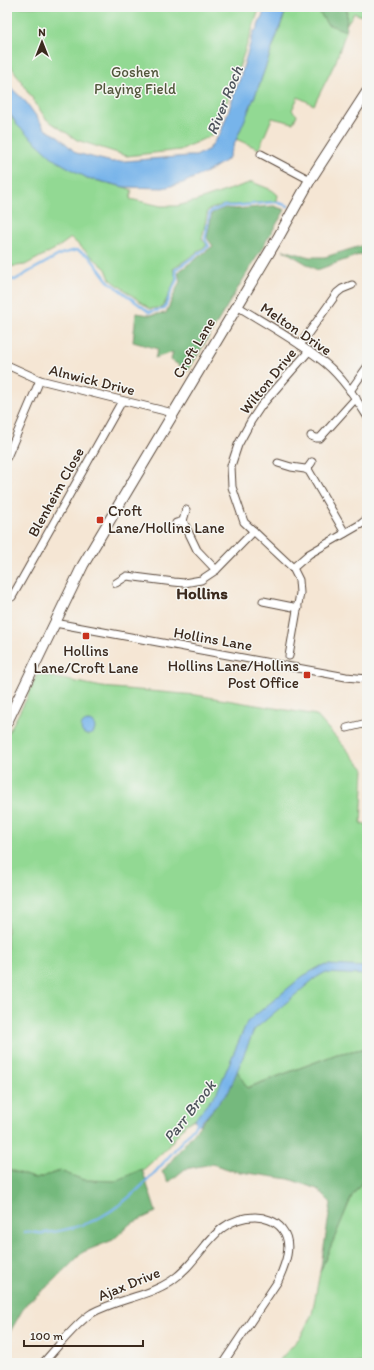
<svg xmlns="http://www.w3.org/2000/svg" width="374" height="1370" font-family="Itim,sans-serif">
<rect width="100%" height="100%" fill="#f6f6f2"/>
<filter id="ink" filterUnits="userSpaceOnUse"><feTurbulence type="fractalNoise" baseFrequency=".025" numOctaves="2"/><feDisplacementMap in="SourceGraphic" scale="8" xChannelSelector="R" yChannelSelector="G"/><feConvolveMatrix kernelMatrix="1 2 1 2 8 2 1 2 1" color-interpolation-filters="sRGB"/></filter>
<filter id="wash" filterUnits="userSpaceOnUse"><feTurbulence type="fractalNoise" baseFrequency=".012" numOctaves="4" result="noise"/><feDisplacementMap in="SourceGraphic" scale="16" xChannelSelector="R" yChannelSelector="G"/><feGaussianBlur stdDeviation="0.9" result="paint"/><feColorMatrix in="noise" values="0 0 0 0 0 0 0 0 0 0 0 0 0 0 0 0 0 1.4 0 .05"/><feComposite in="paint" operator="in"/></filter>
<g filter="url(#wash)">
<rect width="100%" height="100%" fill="#f5e6d4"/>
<!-- green -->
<g fill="#92d993" stroke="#668258">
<path d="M7 7H260L228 99 212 135 180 150 127 156 77 140 46 119 7 60Z"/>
<path d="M287 7H316L327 24 346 31 336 61 314 105 298 97 292 110 297 115 293 123 272 118 259 149 236 139 257 91Z"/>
<path d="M347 7H367V18L354 13 346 25Z"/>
<path d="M7 109 17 125 87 178 124 187 132 190 130 199 161 206H177L196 201 252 182 272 190 278 195 277 201 235 205H223L208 210 202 239 207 245 173 269 176 278 163 307 150 309 110 279 106 269 71 238 57 248 25 265 7 267Z"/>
<path d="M37 674 102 687 196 695 316 715 364 769 361 824H367V1048L337 1054 246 1088 186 1124 166 1149 142 1171 116 1181 84 1180 60 1171 36 1179 7 1169V735L27 698Z"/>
<path d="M367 1175V1363H277L301 1336 312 1314 320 1272 352 1196Z"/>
</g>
<!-- forest -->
<g fill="#75b97d" stroke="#58724e">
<path d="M316 7H347L346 31 327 24Z"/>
<path d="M274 206 285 210 188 371 171 360 173 352 155 358 158 349 133 342 136 313 150 315 166 313 180 281 178 272 213 246 207 238 212 213 225 208 235 209Z"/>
<path d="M367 244V252L317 270 283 250 310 257H325Z"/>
<path d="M367 1048V1175L352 1196 320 1272 331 1203 317 1189 289 1179 234 1171 212 1164 185 1169 169 1182 162 1172 224 1096 236 1068 247 1088 337 1054Z"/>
<path d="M7 1169 36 1179 60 1171 84 1180 116 1181 142 1169 156 1212 130 1224 113 1240 83 1252 53 1282 26 1304 7 1337Z"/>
</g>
<!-- water -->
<g fill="#77b4ea" stroke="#596f84">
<path d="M266 7H287L257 91 228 159 209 171 183 183 163 188 124 187 87 178 55 160 17 125 7 109V80L9 86 26 102 46 130 58 136 76 153 112 162 189 156H196L209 149 221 132 240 78 254 31 258 29V26Z"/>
<circle cx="88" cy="728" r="7"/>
<path d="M329 965 367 967V975L324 973 314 979 254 1030 229 1091 199 1125 194 1120 217 1092 247 1022 303 976 321 966Z"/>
</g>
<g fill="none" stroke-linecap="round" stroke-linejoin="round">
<!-- stream -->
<g stroke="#77b4ea" stroke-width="2.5">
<path d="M7 279 15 280 32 270 61 254 77 250 89 256 108 281 149 312 164 309 177 279 175 270 209 246 205 239 210 212 224 206H235L276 202 288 206"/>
<path d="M25 1232C32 1231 37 1234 43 1233 59 1232 84 1226 99 1218 140 1196 169 1156 198 1122"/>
</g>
</g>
</g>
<g filter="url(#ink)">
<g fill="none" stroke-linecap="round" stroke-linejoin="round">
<!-- street casing -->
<g stroke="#574639" stroke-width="9">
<g id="street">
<path d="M261 154 310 180"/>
<path d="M237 306C266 324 298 341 325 363 342 377 355 397 367 416"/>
<path d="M300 345 337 293 342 289 352 285"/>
<path d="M7 365 40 380 173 413"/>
<path d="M350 391 367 367"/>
<path d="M311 436 316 438H320L356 398"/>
<path d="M7 457 40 380"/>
<path d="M278 463 291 467 305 469 309 471 345 533"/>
<path d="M307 469 312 462"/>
<path d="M183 521 186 510"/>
<path d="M176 523 183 521 197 550 216 570"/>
<path d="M293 568 244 522 232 487 231 466 238 445 251 421 261 406 309 351"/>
<path d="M116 583 127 576 174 582 184 583 201 580 216 570 254 531"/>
<path d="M12 597 122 401"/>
<path d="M263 601 298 608"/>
<path d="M55 623 346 677 367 679"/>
<path d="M289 656 300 593 299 580 293 568 309 554 361 524 367 519"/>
<path d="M347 728 367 723"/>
<path d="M43 1363C56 1349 77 1322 92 1313 117 1299 147 1297 171 1281 203 1260 212 1217 255 1217 264 1217 276 1221 282 1229 294 1244 285 1265 278 1281L223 1363"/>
</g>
</g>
<!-- secondary casing -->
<g stroke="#574639" stroke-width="12">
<path id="secondary" d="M7 722 83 565 279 236 310 180 367 92"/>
</g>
<!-- street -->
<use href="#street" stroke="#fff" stroke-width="7"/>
<!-- secondary -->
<use href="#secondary" stroke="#fff" stroke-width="10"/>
</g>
</g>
<!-- markers -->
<g fill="#c8321e" stroke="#f6f6f2" stroke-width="1.5">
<rect x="96" y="516" width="8" height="8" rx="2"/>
<rect x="82" y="632" width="8" height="8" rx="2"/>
<rect x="303" y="671" width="8" height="8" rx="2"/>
</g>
<g text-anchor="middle" stroke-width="3" stroke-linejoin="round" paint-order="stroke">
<!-- park labels -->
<g font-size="15" fill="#51563b" stroke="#f6f6f2">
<text x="135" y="77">Goshen<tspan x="135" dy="17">Playing Field</tspan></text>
</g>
<!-- street labels -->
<g font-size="15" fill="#3b2a1e" stroke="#f6f6f2">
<text transform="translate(296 329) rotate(34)" y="5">Melton Drive</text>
<text transform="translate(194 348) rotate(-59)" y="5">Croft Lane</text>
<text transform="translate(92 380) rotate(14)" y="5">Alnwick Drive</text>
<text transform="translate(268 381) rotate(-51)" y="5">Wilton Drive</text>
<text transform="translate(56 492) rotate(-61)" y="5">Blenheim Close</text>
<text transform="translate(213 639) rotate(10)" y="5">Hollins Lane</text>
<text transform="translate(129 1284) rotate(-22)" y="5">Ajax Drive</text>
</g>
<!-- poi labels -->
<g font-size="15" fill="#3b2a1e" stroke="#f6f6f2" text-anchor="start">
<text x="108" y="516">Croft<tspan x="108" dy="17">Lane/Hollins Lane</tspan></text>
<text x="86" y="656" text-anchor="middle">Hollins<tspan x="86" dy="17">Lane/Croft Lane</tspan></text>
<text x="299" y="671" text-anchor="end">Hollins Lane/Hollins<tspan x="299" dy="17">Post Office</tspan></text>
</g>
<!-- water labels -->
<g font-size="16" font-style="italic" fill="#4d535b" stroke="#f6f6f2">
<text transform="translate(224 100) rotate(-68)" y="6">River Roch</text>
<text transform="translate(189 1111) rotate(-52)" y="6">Parr Brook</text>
</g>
<!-- quarter labels -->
<g font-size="17" font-weight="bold" fill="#3b2a1e" stroke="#f6f6f2">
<text x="202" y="599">Hollins</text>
</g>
</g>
<!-- margin -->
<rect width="374" height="1370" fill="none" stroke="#f6f6f2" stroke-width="24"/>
<!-- north arrow -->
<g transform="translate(42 42)" stroke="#f6f6f2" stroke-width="3" paint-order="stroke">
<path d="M0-3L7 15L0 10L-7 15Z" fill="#3b2a1e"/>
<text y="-6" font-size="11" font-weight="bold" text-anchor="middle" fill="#3b2a1e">N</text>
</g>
<!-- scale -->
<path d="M24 1340v6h119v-6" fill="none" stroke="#3b2a1e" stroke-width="2"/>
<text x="30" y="1340" font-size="12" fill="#3b2a1e" stroke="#f6f6f2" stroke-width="3" paint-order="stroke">100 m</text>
</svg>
